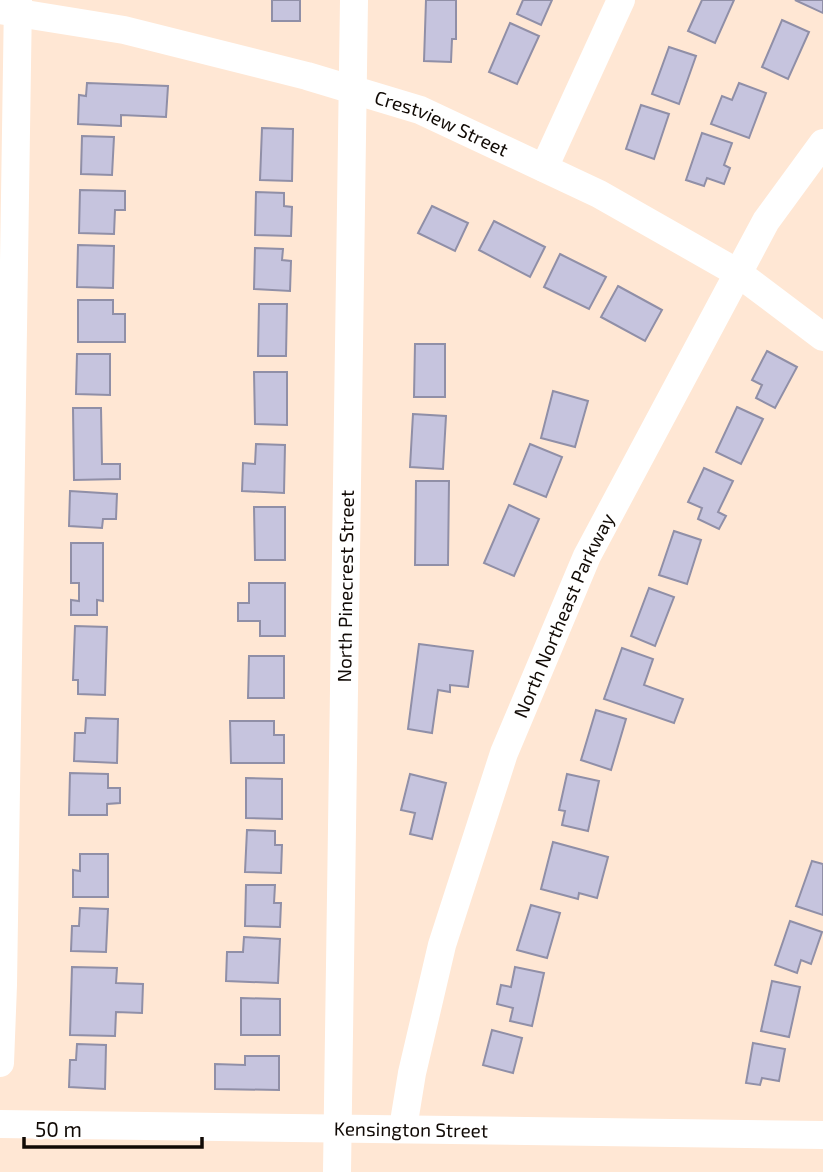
<svg xmlns="http://www.w3.org/2000/svg" width="823" height="1172" font-family="'Exo 2',sans-serif">
<rect width="100%" height="100%" fill="#ffe7d4"/>
<!-- building -->
<g fill="#c6c4de" stroke="#908fa7" stroke-width="2">
<rect x="272" y="0" width="28" height="21"/>
<path d="M426 0H456V39H452L451 62 424 61Z"/>
<path d="M523 0H552L541 25 517 14Z"/>
<path d="M702 0H734L715 43 688 31Z"/>
<path d="M795 0H823V13Z"/>
<path d="M782 20 809 32 788 79 762 67Z"/>
<path d="M510 23 539 36 517 84 489 72Z"/>
<path d="M669 47 696 56 679 104 652 94Z"/>
<path d="M87 83 168 86 166 117 121 115V126L78 124 79 95 86 96Z"/>
<path d="M739 83 766 93 749 138 711 124 722 96 732 100Z"/>
<path d="M641 105 669 114 654 159 626 149Z"/>
<path d="M262 128 293 129 292 181 260 180Z"/>
<path d="M702 133 732 143 724 165 730 168 724 184 707 178 704 186 686 180Z"/>
<path d="M82 136 114 137 112 175 81 174Z"/>
<path d="M80 190 125 191V210H115L114 234 79 233Z"/>
<path d="M256 192 284 193V206L292 207 291 236 255 235Z"/>
<path d="M432 206 468 223 455 251 418 233Z"/>
<path d="M494 221 545 247 530 277 479 250Z"/>
<path d="M78 245 114 246 113 288 77 287Z"/>
<path d="M255 248 283 249 282 260 291 261 290 291 254 289Z"/>
<path d="M560 254 606 277 589 309 544 287Z"/>
<path d="M618 286 662 310 645 341 601 317Z"/>
<path d="M78 300H113V314H125V342H78Z"/>
<path d="M259 304H287L286 356H258Z"/>
<path d="M415 344H445V397H414Z"/>
<path d="M767 351 797 367 775 408 756 398 762 385 752 380Z"/>
<path d="M77 354H110V395L76 394Z"/>
<path d="M254 372H287V425L255 424Z"/>
<path d="M553 391 588 401 575 447 541 438Z"/>
<path d="M737 407 763 419 741 464 716 452Z"/>
<path d="M73 408H101L102 464H120V479L74 480Z"/>
<path d="M413 414 446 416 443 469 410 467Z"/>
<path d="M256 444 285 445 284 493 242 491 243 463 255 464Z"/>
<path d="M530 444 562 457 546 497 514 484Z"/>
<path d="M704 468 733 481 718 512 726 516 719 529 698 519 702 508 688 502Z"/>
<path d="M416 481H449L448 565H415Z"/>
<path d="M70 491 117 494 116 519H103L102 528 69 526Z"/>
<path d="M509 505 539 519 514 576 484 563Z"/>
<path d="M254 507H285V560H255Z"/>
<path d="M674 531 701 540 687 584 659 575Z"/>
<path d="M71 543H103V601L97 600V615H71V600L79 601V583H71Z"/>
<path d="M249 583H285V636H260V621H238V603H249Z"/>
<path d="M649 588 674 597 655 646 631 636Z"/>
<path d="M75 626 107 627 105 695 78 694V680H73Z"/>
<path d="M419 644 473 651 468 687 450 685V692L438 690 432 733 408 729Z"/>
<path d="M622 648 653 659 644 685 683 699 674 723 604 699Z"/>
<path d="M249 656H284V698H248Z"/>
<path d="M596 710 626 719 611 770 581 760Z"/>
<path d="M86 718 118 719 117 763 74 761 75 733H85Z"/>
<path d="M230 721H274V735H284V763H231Z"/>
<path d="M70 773 108 774V788H120V803L107 804V815H69Z"/>
<path d="M410 774 446 783 432 839 410 834 415 813 401 810Z"/>
<path d="M567 774 599 781 588 831 562 825 565 811 559 810Z"/>
<path d="M246 778 282 779V819L246 818Z"/>
<path d="M247 830 275 831V845H282L281 873 245 872Z"/>
<path d="M553 842 608 857 597 898 579 893 578 899 541 889Z"/>
<path d="M80 854H108V897H73V870L80 871Z"/>
<path d="M812 861 823 864V915L796 906Z"/>
<path d="M246 885H275L274 903H281L280 927 245 926Z"/>
<path d="M531 905 560 913 547 958 517 950Z"/>
<path d="M80 908 108 909 106 952 71 951 72 926H79Z"/>
<path d="M790 921 822 932 811 964 801 960 797 973 775 965Z"/>
<path d="M244 937 280 939 278 983 226 981 227 952H243Z"/>
<path d="M72 967 117 968 116 983 143 984 142 1013 116 1012 115 1036 70 1035Z"/>
<path d="M515 967 544 973 532 1026 510 1021 513 1008 497 1004 501 985 511 987Z"/>
<path d="M772 981 800 987 789 1037 761 1031Z"/>
<path d="M241 998 280 999V1035H241Z"/>
<path d="M492 1030 522 1038 513 1073 483 1065Z"/>
<path d="M753 1043 785 1049 779 1081 762 1078 760 1085 746 1083Z"/>
<path d="M77 1044 106 1045 105 1089 69 1087 70 1060H76Z"/>
<path d="M245 1056H279V1090L215 1089V1064L245 1065Z"/>
</g>
<g fill="none" stroke-linecap="round" stroke-linejoin="round">
<!-- minor -->
<g stroke="#fff" stroke-width="28">
<path id="s1" d="M0 10 124 30 307 76 420 110 599 194 738 273 823 337"/>
<path d="M544 168 621 0"/>
<path d="M0 1063 3 985 18 0"/>
<path id="s2" d="M0 1124 823 1135"/>
<path id="s3" d="M403 1128 412 1073 442 945 504 753 587 556 766 221 823 143"/>
<path id="s4" d="M337 1172 354 0"/>
</g>
</g>
<g text-anchor="middle" stroke-width="5" stroke-linejoin="round" paint-order="stroke">
<!-- street labels -->
<g font-size="19" fill="#110a05" stroke="#fff">
<text dy="7" stroke="none"><textPath href="#s1" startOffset="457">Crestview Street</textPath></text>
<text dy="7" stroke="none"><textPath href="#s4" startOffset="586">North Pinecrest Street</textPath></text>
<text dy="7" stroke="none"><textPath href="#s3" startOffset="539">North Northeast Parkway</textPath></text>
<text dy="7" stroke="none"><textPath href="#s2" startOffset="411">Kensington Street</textPath></text>
</g>
</g>
<!-- scale -->
<path d="M24 1137v10h178v-10" fill="none" stroke="#110a05" stroke-width="3.5"/>
<text x="35" y="1137" font-size="21" fill="#110a05" stroke="#ffffff" stroke-width="5" paint-order="stroke">50 m</text>
</svg>
